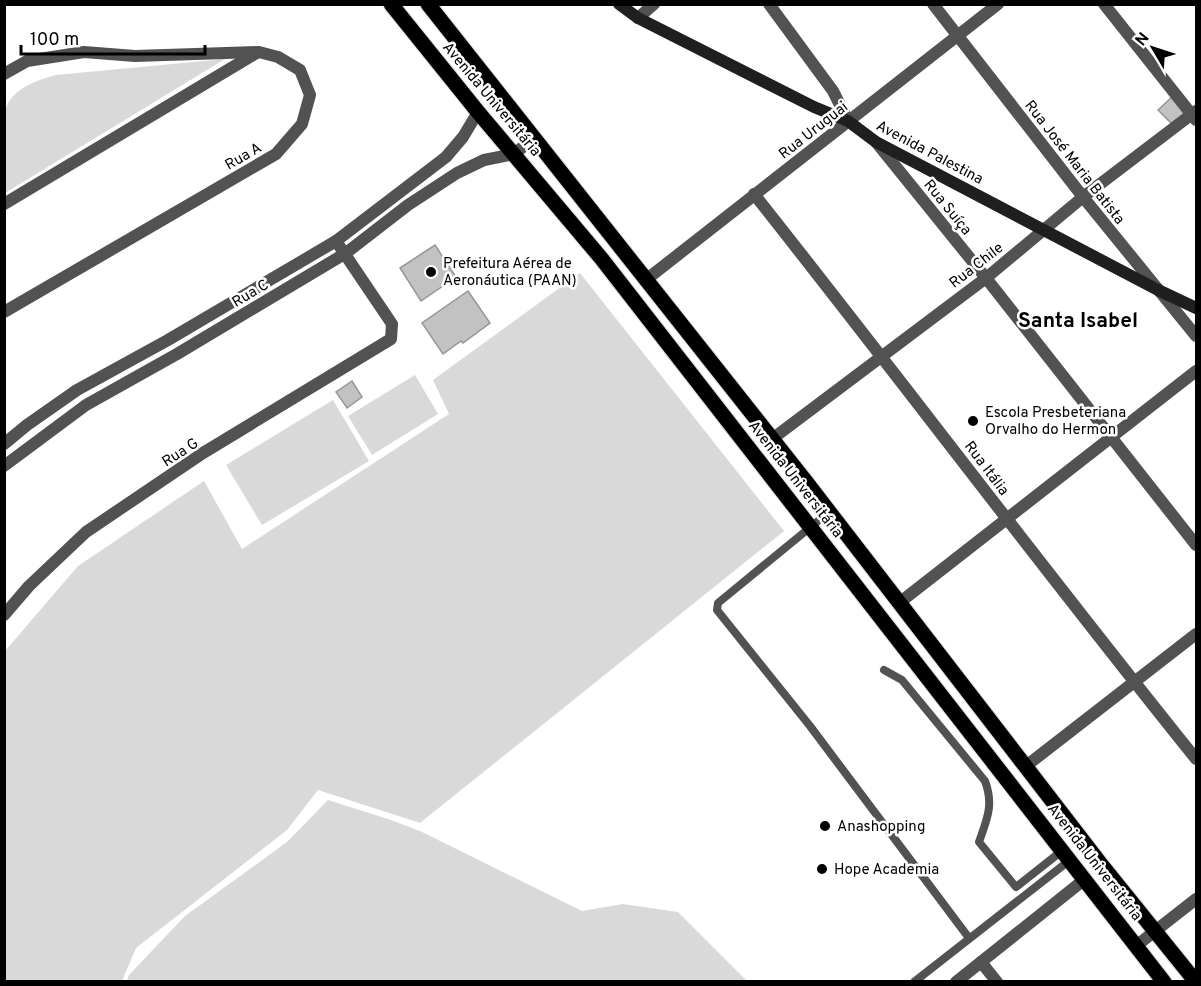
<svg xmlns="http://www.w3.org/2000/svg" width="1201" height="986" font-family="Overpass,sans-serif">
<rect width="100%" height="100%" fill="#fff"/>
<!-- green -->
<g fill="#d9d9d9">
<path d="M225 59 5 193C5 174 0 117 8 103 19 86 38 80 56 75Z"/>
<path d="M580 273 784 531 420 823 318 790 287 830 136 948 122 981H5V651L78 566 204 481 242 549 449 414 433 380Z"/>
<path d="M415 375 438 414 372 455 348 416Z"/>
<path d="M333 400 369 461 262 525 226 465Z"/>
<path d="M328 800 388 819 420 831 582 911 623 904 678 912 747 981H127L129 975 185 916 287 842Z"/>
</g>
<!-- building -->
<g fill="#c2c2c2" stroke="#969696" stroke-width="1.5">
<path d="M1174 95 1189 115 1172 124 1158 110Z"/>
<path d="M435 245 456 277 421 301 400 268Z"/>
<path d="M468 291 490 323 463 343 461 341 443 354 422 323Z"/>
<path d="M352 381 362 397 347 408 336 392Z"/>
</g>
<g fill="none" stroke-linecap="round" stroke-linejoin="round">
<!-- primary casing -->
<g stroke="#dbdbdb" stroke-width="17">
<g id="primary">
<path d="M391 4 478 112 601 258 1164 982"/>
<path d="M428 4 807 483 1100 863 1196 982"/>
</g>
</g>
<!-- lane -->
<g stroke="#525252" stroke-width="8">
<path d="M829 512 718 603 717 610 810 726 969 938"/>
<path d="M884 670 902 680 985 781C994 805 987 819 979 842L1016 887 1063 850"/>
<path d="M914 982 1070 860"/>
</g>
<!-- street -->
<g stroke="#525252" stroke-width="12">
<path d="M769 4 833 91 848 121"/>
<path d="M933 4 1083 197 1196 336"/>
<path d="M1104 4 1196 120"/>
<path d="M638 18 654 4"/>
<path d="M4 74 27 61 84 52 135 56 259 52 278 57 300 70 310 95 302 124 276 154 4 312"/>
<path d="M876 142 986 278 1196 545"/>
<path d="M754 194C903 382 1046 573 1196 759"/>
<path d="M4 204 258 52"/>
<path d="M647 279 998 4"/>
<path d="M772 439 986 278 1083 197 1196 111"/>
<path d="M4 444 27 425 77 390 168 340 336 241 446 157 463 137 478 112"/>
<path d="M4 466 86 405 177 354 346 253 408 205 457 173 484 160 514 154 534 138"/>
<path d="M899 603 1196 371"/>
<path d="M4 615 29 586 86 532 203 453 391 339 392 324 336 241"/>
<path d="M1026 766 1196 634"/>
<path d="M1136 946 1196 899"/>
<path d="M981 962 997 982"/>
<path d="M956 982 1085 879"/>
</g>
<!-- secondary -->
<path stroke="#1f1f1f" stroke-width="12" d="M619 4 638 18 814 107 848 121 876 142 1158 290 1196 308"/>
<!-- primary -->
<use href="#primary" stroke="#000" stroke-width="15"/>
</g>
<!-- markers -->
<g fill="#000" stroke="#fff" stroke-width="2">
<circle cx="431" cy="272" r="6"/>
<circle cx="973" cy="421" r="6"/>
<circle cx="825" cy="826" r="6"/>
<circle cx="822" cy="869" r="6"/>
</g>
<g text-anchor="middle" stroke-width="5" stroke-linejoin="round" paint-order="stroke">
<!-- street labels -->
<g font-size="15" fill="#000" stroke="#fff">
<text transform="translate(492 99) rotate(50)" y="5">Avenida Universitária</text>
<text transform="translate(813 130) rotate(-38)" y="5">Rua Uruguai</text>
<text transform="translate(930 152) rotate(28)" y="5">Avenida Palestina</text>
<text transform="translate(243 156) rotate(-30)" y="5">Rua A</text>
<text transform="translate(1075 162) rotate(52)" y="5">Rua José Maria Batista</text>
<text transform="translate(948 207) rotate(51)" y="5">Rua Suíça</text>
<text transform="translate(976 265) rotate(-38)" y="5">Rua Chile</text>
<text transform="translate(250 293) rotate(-31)" y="5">Rua C</text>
<text transform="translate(180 452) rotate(-33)" y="5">Rua G</text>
<text transform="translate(987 468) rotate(53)" y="5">Rua Itália</text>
<text transform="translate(796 479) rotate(52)" y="5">Avenida Universitária</text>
<text transform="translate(1095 862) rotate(52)" y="5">Avenida Universitária</text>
</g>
<!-- poi labels -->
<g font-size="15" fill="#000" stroke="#fff" text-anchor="start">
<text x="443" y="268">Prefeitura Aérea de<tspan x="443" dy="17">Aeronáutica (PAAN)</tspan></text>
<text x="985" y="417">Escola Presbeteriana<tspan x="985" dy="17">Orvalho do Hermon</tspan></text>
<text x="837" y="831">Anashopping</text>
<text x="834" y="874">Hope Academia</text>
</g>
<!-- district labels -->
<g font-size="21" font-weight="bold" fill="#000" stroke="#fff">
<text x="1078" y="327">Santa Isabel</text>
</g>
</g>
<!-- border -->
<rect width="1201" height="986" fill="none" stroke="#000000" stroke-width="12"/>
<!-- north arrow -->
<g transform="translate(1153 48) rotate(309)" stroke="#ffffff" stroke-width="4.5" paint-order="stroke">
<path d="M0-4.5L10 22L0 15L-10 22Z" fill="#000000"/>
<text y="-9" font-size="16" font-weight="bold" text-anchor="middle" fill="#000000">N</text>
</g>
<!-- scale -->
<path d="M21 45v9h184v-9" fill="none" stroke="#000000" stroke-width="3"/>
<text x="30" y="45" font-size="18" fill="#000000" stroke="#ffffff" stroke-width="4.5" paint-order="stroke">100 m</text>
</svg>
